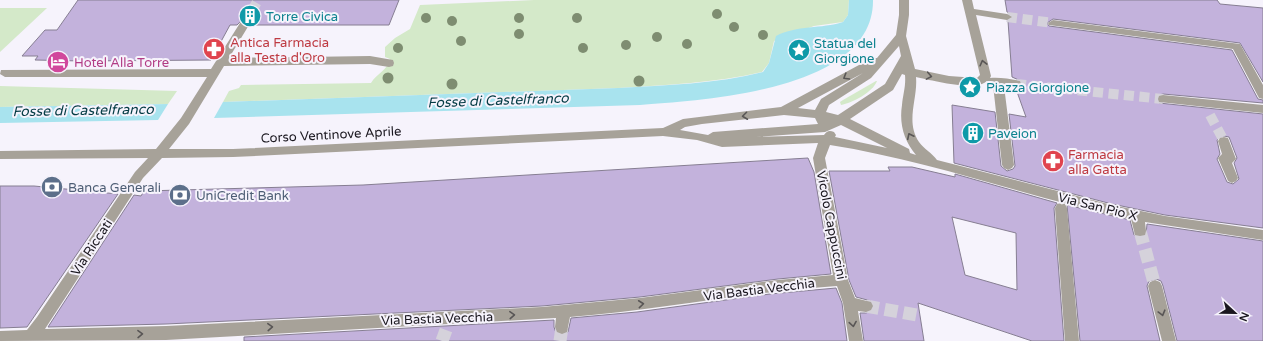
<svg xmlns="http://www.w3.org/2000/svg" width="1263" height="341" font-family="'Varela Round',sans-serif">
<rect width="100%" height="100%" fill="#f6f3fc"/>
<!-- green -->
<g fill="#d4e9c9">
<path d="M534 0H849L848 15 843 22 814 26 774 41 769 63 762 72C715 83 666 85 618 88L223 102 229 91 239 88 241 85 371 83C377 73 387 71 390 59L385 57V47L395 38 410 29 420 5Z"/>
<path d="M0 8H47L0 52Z"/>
<path d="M876 81H877C873 92 852 103 841 105L840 102 843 100Z"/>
<path d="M0 86 177 91 168 104 0 107Z"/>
</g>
<!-- water -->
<g fill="#a8e3ee">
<path d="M849 0H873C874 91 704 100 640 105L214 118 223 102 618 88C666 85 716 84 763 72L769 63 776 36C797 25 821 29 843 22L848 15Z"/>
<path d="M168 104 158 120 0 123V107Z"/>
</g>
<!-- building -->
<g fill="#c3b2dc" stroke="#867e92" fill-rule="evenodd">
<path d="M78 0H399L389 25H250L245 21 240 22 237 25H230L211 60 82 61 35 60 38 56H22L45 30H57Z"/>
<path d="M1005 0H1217L1220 4 1263 8V82L1240 43 1053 19 1047 23 1049 26 1232 50 1258 99 1263 100V103L1163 94 1159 95 1157 99 1159 103 1263 114V228L1165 215 1112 204 954 163 952 105 995 112 1001 166 1007 171 1013 169 1015 166 1009 114 1026 117 1016 89 1021 87V81L1012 77 1008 21 1013 16 1007 12ZM1224 136 1229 137 1237 158 1234 163 1239 179 1233 184 1227 182 1217 159 1220 154 1217 140 1220 137Z"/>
<path d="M808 158 814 172 831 274 778 279 640 297 542 306 166 324 48 327 134 195 141 196 144 191 363 185Z"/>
<path d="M888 167H912L955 177V174L1057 203 1054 208 1064 341H1032L918 303 924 341H864L860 313H866L872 311 874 305 871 301 856 297 849 280 829 171H890ZM952 217 1016 233 1017 290 965 275Z"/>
<path d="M0 186H34L118 194 27 327 0 328Z"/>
<path d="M1067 205 1130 220 1134 235 1140 237 1146 235 1147 224 1263 241V341H1177L1163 286 1161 281 1156 279 1149 281 1147 286 1160 341H1080Z"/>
<path d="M836 288 842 303 847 341H244V337L554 320V327L556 333 563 335 568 332 571 318 637 312 770 294Z"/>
</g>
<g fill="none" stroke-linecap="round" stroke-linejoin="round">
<!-- minor-tunnel-far1 -->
<g stroke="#d5d2db" stroke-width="10" stroke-dasharray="10 5.5" stroke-linecap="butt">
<path d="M1007 17 1053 23"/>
<path d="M244 25 258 0"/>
<path d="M1016 84 1163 99"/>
<path d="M1210 115 1224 141"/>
</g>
<!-- minor-tunnel -->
<g stroke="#d5d2db" stroke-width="13" stroke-dasharray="13 6" stroke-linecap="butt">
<path d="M1140 231 1155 286"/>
<path d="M866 306 922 316"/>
<path d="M442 341 446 330"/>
<path d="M560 341 562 327"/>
</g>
<!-- minor -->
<g fill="#a7a299" fill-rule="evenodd">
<path d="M899 0H909V15L906 36 915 69 949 76 977 78 980 75 962 0H972L974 9 1007 14 1012 17 1007 20 976 15 991 76 990 78C999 77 1011 79 1020 81L1021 84 1020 87 1016 88 1004 86 1014 165 1012 168 1008 170 1004 168 1002 165 993 85 988 84 987 81C976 92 930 80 916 77 918 99 905 121 919 142 924 149 932 153 937 160L1112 205 1165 216 1263 230V240L1145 222 1146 231 1145 235 1140 236 1135 235 1131 219C1030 198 932 161 830 145L825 158 848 280 855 298 871 302 873 306 871 310 866 312 858 311 863 341H849L843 303 837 286C747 292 659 310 570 317L567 332 562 334 557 332 555 327 556 318 166 340 0 341V331L27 330 37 317 135 172 148 158 0 159V151L156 149 181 118 207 77H5L0 74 1 70 211 69 240 23 244 22 249 25 229 58 370 56 393 60 394 63 393 66 389 67 370 64 224 66 189 124 169 149H233L663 128 683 119 781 107 872 58H877L896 35 899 15ZM899 46 901 56 885 84 838 115 826 112 829 105 871 78ZM863 73 821 99 815 110 798 108ZM902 74 905 75C906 86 903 94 902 105 899 124 904 141 916 155L910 153 909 149 850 119 893 90ZM784 115 815 118 818 124 713 132 708 135 680 130 685 127 702 124ZM841 125 887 148 835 137 836 135 834 132C829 130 827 131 824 135L756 137 825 132ZM663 136 697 140 722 147 818 143 813 158 833 275 778 280 640 298 542 307 166 326 45 329 143 178 162 158 233 157Z"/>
<path d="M1053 20 1240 44 1263 85V99L1259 98 1233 49 1049 25 1048 23Z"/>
<path d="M1163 95 1263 105V113L1159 102 1158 99 1159 96Z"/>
<path d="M1224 137 1228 138 1236 159 1232 163 1238 178 1236 181 1232 183 1228 181 1218 158 1222 154 1218 141 1220 138Z"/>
<path d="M1061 203 1065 204 1067 208 1079 341H1065L1055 208 1057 204Z"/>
<path d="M1155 280 1160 282 1162 286 1176 341H1162L1148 286 1150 282Z"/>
</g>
</g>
<!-- trees -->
<g fill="#7e8d71">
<circle cx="717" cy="14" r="5"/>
<circle cx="426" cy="18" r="5"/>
<circle cx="519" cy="18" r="5"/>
<circle cx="577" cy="18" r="5"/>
<circle cx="452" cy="21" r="5"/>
<circle cx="734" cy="27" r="5"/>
<circle cx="519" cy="34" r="5"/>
<circle cx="763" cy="35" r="5"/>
<circle cx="657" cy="37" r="5"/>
<circle cx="461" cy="41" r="5"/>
<circle cx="687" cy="44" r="5"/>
<circle cx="626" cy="45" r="5"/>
<circle cx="398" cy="48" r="5"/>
<circle cx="583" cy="48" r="5"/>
<circle cx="388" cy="78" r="5.5"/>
<circle cx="639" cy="81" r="5.5"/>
<circle cx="452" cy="84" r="5.5"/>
</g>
<!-- one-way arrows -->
<defs><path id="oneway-chevron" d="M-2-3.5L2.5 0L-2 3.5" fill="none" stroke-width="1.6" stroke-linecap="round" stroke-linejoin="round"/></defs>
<g stroke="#595656">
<use href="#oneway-chevron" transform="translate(983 63) rotate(-104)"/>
<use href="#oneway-chevron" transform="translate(929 76) rotate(10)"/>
<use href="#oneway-chevron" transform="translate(846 77) rotate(149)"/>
<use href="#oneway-chevron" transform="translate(745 116) rotate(173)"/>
<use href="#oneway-chevron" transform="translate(910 136) rotate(-116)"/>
<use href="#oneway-chevron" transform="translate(641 304) rotate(-6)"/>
<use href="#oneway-chevron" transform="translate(1162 313) rotate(75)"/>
<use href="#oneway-chevron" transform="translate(512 315) rotate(-3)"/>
<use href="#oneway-chevron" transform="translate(853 324) rotate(81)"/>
<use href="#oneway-chevron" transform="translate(270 327) rotate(-3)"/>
<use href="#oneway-chevron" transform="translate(140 334) rotate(-1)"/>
</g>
<!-- icons -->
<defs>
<g id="building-disc" transform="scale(1.15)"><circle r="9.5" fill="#0f9aa8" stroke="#f6f3fc"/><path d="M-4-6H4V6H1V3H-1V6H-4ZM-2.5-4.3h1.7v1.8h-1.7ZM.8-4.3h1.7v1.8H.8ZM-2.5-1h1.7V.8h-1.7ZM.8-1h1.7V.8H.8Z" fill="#fff"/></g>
<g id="pharmacy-disc" transform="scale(1.15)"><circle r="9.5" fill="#e0444e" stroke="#f6f3fc"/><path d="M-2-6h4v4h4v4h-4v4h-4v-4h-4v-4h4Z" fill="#fff"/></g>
<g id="sight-disc" transform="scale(1.15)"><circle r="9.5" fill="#0f9aa8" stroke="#f6f3fc"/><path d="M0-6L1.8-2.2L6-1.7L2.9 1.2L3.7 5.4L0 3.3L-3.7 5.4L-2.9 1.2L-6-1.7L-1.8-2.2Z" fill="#fff"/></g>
<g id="hotel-disc" transform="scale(1.15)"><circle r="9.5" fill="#d1479c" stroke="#f6f3fc"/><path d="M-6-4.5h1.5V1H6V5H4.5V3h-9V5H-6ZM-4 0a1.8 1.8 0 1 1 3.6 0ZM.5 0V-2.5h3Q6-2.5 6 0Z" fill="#fff"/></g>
<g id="bank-disc" transform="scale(1.15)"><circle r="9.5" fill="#5c6f8a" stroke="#f6f3fc"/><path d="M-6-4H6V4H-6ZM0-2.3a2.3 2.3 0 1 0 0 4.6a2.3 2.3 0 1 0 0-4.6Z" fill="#fff"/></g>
</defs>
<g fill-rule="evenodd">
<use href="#building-disc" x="250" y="16"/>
<use href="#pharmacy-disc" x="214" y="49"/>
<use href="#sight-disc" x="799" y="50"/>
<use href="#hotel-disc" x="58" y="62"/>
<use href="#sight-disc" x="970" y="87"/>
<use href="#building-disc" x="973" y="133"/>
<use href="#pharmacy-disc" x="1053" y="161"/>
<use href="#bank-disc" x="52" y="187"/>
<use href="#bank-disc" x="180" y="195"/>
</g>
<g text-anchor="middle" stroke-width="4" stroke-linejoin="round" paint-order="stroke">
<!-- culture labels -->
<g font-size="13" fill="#0d838f" stroke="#f6f3fc" text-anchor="start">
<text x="266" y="21">Torre Civica</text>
<text x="814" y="48">Statua del<tspan x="814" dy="15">Giorgione</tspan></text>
<text x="986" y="92">Piazza Giorgione</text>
<text x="988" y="138">Paveion</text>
</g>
<!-- health labels -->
<g font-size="13" fill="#be3a42" stroke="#f6f3fc" text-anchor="start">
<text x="230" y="47">Antica Farmacia<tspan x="230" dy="15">alla Testa d'Oro</tspan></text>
<text x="1068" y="159">Farmacia<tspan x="1068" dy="15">alla Gatta</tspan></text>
</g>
<!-- hotel labels -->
<g font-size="13" fill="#b23c85" stroke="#f6f3fc" text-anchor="start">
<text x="74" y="67">Hotel Alla Torre</text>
</g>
<!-- street labels -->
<g font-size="13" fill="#1a171f" stroke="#f6f3fc">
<text transform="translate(331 134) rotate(-3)" y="5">Corso Ventinove Aprile</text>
<text transform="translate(1098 206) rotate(14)" y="5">Via San Pio X</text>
<text transform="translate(832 225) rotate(79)" y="5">Vicolo Cappuccini</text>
<text transform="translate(91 247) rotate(-57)" y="5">Via Riccati</text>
<text transform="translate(759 289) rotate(-7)" y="5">Via Bastia Vecchia</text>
<text transform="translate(437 318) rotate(-2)" y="5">Via Bastia Vecchia</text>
</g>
<!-- service labels -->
<g font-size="13" fill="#4e5e75" stroke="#f6f3fc" text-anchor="start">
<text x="68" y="192">Banca Generali</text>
<text x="196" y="200">UniCredit Bank</text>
</g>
<!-- water labels -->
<g font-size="14" font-style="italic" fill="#033b44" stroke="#f6f3fc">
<text transform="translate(498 100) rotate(-2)" y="5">Fosse di Castelfranco</text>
<text transform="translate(83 110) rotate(-1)" y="5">Fosse di Castelfranco</text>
</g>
</g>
<!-- north arrow -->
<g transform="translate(1235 313) rotate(112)" stroke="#f6f3fc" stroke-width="3" paint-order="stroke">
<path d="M0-3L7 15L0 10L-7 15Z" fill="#1a171f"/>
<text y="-6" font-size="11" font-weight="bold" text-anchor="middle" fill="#1a171f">N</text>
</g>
</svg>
